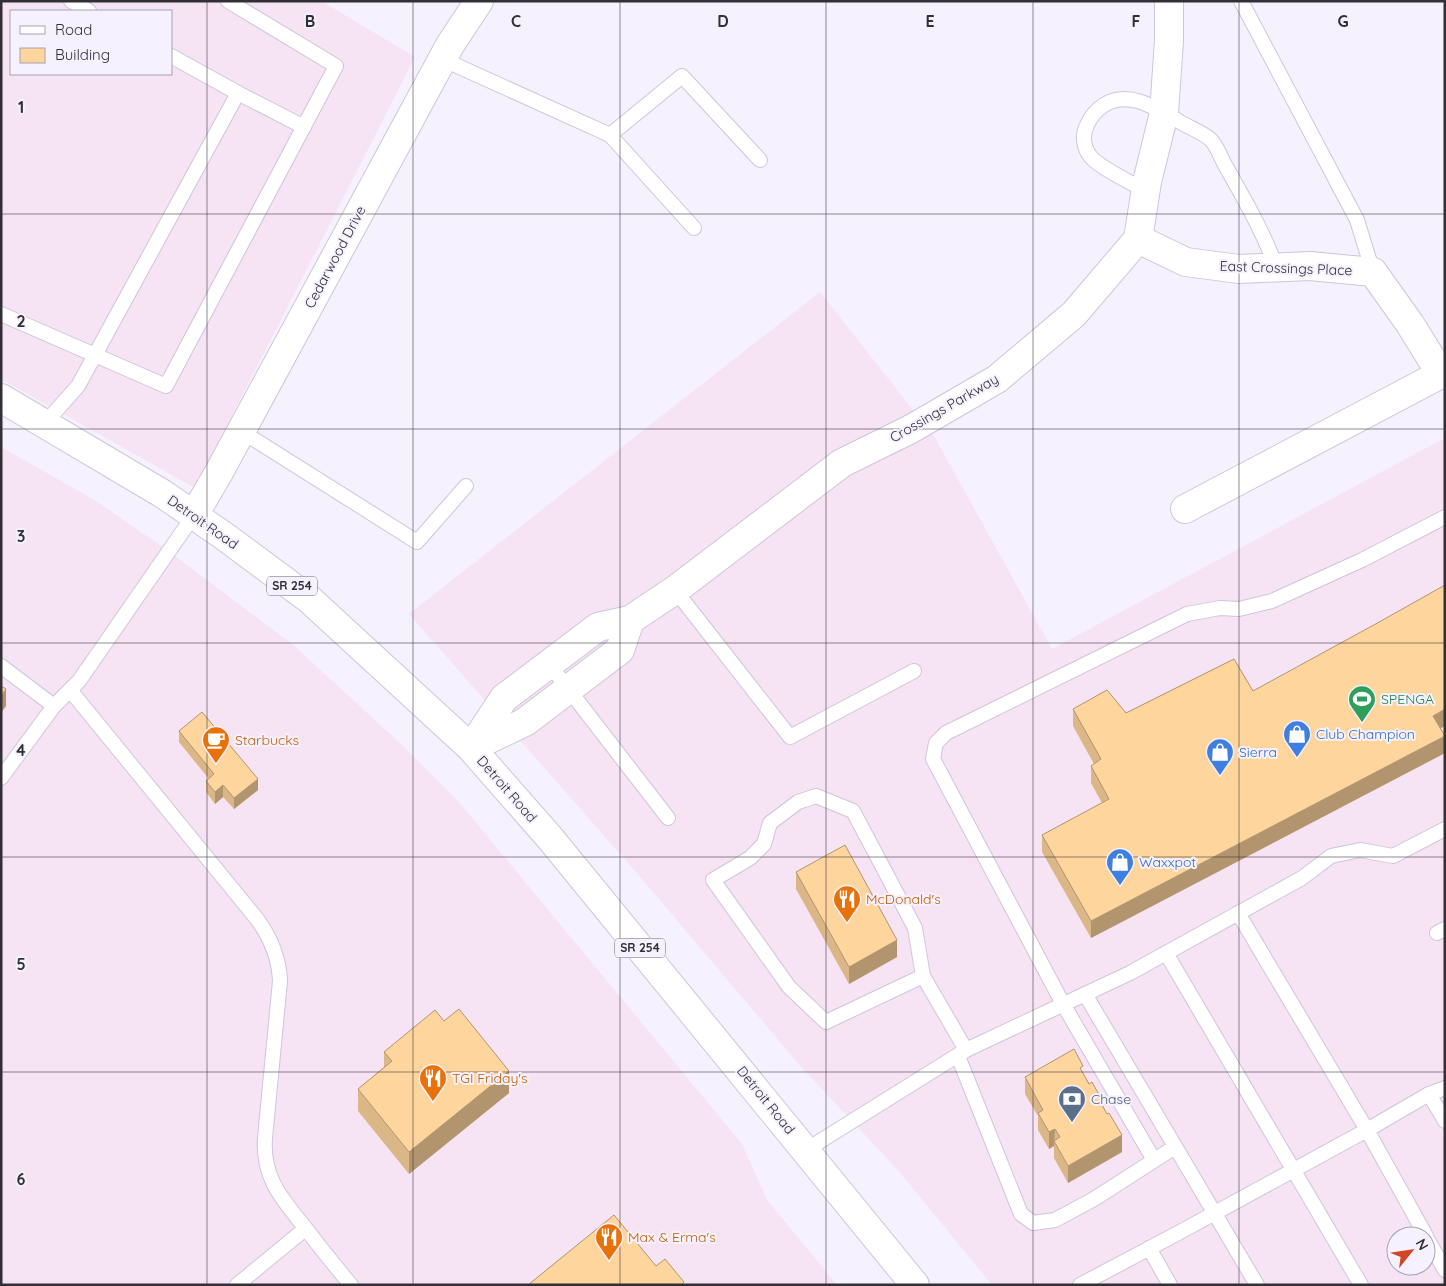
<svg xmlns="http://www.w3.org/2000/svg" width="1446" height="1286" font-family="Quicksand,sans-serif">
<rect width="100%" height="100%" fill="#f5f1fe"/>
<!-- commercial -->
<g fill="#f6e3f3" fill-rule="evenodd">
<path d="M1 1H321L415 57 195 488 1 379ZM11 11H171V74H11Z"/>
<path d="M820 292 935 438 1052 649 1445 438V1285H992L898 1170 803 1069 636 872 409 614ZM1396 1236H1426V1266H1396Z"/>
<path d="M1 447 93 499 171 553 292 644 403 746 458 801 742 1144 767 1200 837 1285H1Z"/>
</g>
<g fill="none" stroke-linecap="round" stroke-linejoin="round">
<!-- service casing -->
<g stroke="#cdc6dc" stroke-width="16">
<g id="service">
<path d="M71 1 89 11"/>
<path d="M1241 1 1357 220 1373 272"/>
<path d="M442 59 610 135 682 76 760 160"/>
<path d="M238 93 304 127"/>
<path d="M610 135 694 228"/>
<path d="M1146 191C1132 183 1100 168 1091 157 1083 148 1082 135 1087 125 1091 116 1096 110 1104 105 1129 89 1157 109 1180 122 1190 128 1202 132 1210 139 1217 145 1221 158 1225 165 1244 199 1263 231 1276 267"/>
<path d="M1 314 166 386 336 66 228 1"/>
<path d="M45 423 78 386 238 93 171 56"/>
<path d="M241 431 417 542 466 486"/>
<path d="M675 590 790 737 914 671"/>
<path d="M549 664 668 818"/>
<path d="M1 666 54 706"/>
<path d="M70 690 257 919C271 938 279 958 280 981L265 1138C262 1179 283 1200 307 1230 321 1249 336 1267 351 1285"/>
<path d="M1 778 54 706 79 681 194 515"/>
<path d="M1238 913 1367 1130 1426 1236"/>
<path d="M1437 933 1445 929"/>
<path d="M1166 953 1361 1285"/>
<path d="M923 976 826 1022 789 987 713 880 750 858 764 844 770 823 798 802 816 796 853 811 915 928 923 976 966 1050"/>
<path d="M1085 994 1257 1285"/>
<path d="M958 1056 1021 1214 1033 1223 1055 1220 1094 1199 1175 1147"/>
<path d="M1429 1094 1445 1121"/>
<path d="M806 1150 966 1050 1130 973 1302 878 1331 856 1360 850 1393 856 1445 829"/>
<path d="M1154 1160 1063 1004 933 759 936 743 946 733 1187 614 1220 608 1239 609 1272 601 1362 560 1445 517"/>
<path d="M1426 1237 1445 1270"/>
<path d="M1149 1248 1170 1285"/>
<path d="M237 1285 305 1229"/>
<path d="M1080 1285 1180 1232 1367 1130 1429 1094 1445 1088"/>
</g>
</g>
<!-- minor casing -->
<g stroke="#cdc6dc" stroke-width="30">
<g id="minor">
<path d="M1138 239 1186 262 1239 269 1310 266 1373 272 1410 324 1441 374 1445 373"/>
<path d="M1185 509 1441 374"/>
<path d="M194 515 218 474 450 45 479 1"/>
<path d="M471 748 504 698 598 627 630 620 675 590 842 463 911 429 997 379 1074 314 1138 239 1147 182 1164 113 1169 41V1"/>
<path d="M471 748 525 722 620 650 630 620"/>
</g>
</g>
<!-- primary casing -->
<g stroke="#cdc6dc" stroke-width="30">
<path id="primary" d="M1 398 163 494 224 536 309 599 471 748 550 838 915 1285"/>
</g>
<!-- service -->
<use href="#service" stroke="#fff" stroke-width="14"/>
<!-- minor -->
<use href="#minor" stroke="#fff" stroke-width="28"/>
<!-- primary -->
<use href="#primary" stroke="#fff" stroke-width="28"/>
</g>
<!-- wall -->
<g fill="#dbb788">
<path d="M1253 691 1445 726 1441 728 1445 736V753L1091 938 1042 852V835L1102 803 1091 783V766L1094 764 1073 726V709L1126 713Z"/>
<path d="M179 731 258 790 234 809 223 797 215 804 206 792V781L209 779 179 742Z"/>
<path d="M796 872 897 957 849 984 796 889Z"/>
<path d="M444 1021 509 1093 409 1174 358 1111V1089L384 1067V1052Z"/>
<path d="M1083 1073 1103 1106 1122 1152 1068 1183 1054 1158V1146L1049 1149 1038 1130V1116L1025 1094V1077Z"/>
</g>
<!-- shaded-wall -->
<g fill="#b2956f">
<path d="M6 689V706L1 713V696Z"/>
<path d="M1445 709V726L1433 732V716Z"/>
<path d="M1445 736V753L1091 938V921Z"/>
<path d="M258 779V790L234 809V798Z"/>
<path d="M223 785V797L215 804V792Z"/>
<path d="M897 940V957L849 984V967Z"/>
<path d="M509 1071V1093L409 1174V1152Z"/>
<path d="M1055 1129 1054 1146 1049 1149V1132Z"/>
<path d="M1122 1135V1152L1068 1183V1166Z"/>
</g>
<!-- building -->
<g fill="#ffd59e" stroke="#b2956f">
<path d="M1445 585V709L1433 716 1445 736 1091 921 1042 835 1109 799 1091 766 1101 759 1073 709 1107 690 1126 713 1234 659 1253 691 1381 621Z"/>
<path d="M1 686 6 689 1 696Z"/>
<path d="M202 712 258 779 234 798 223 785 215 792 206 781 214 774 179 731Z"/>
<path d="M845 845 897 940 849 967 796 872Z"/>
<path d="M459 1009 509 1071 409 1152 358 1089 392 1061 384 1052 435 1010 444 1021Z"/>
<path d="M1074 1049 1083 1066 1080 1068 1089 1084 1092 1082 1103 1102 1101 1103 1107 1114 1109 1113 1122 1135 1068 1166 1054 1141 1060 1137 1055 1129 1049 1132 1038 1113 1043 1110 1025 1077Z"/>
<path d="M614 1215 656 1266 665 1259 684 1282 681 1285H528Z"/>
</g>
<!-- grid -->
<path fill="none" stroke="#322f37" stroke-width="1" stroke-opacity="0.55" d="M207 1V1285M413 1V1285M620 1V1285M826 1V1285M1033 1V1285M1239 1V1285M1 214H1445M1 429H1445M1 643H1445M1 857H1445M1 1072H1445"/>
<!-- icons -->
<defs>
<g id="stadium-pin" transform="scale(1.4375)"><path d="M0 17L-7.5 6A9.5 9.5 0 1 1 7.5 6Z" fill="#2e9e5b" stroke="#f5f1fe"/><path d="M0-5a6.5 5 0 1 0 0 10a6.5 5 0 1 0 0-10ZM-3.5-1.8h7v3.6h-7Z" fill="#fff"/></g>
<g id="shop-pin" transform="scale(1.4375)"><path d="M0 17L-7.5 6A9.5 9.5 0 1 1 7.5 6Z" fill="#3f7fe0" stroke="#f5f1fe"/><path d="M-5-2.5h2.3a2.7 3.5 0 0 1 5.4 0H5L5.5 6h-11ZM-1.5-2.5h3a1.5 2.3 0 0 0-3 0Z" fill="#fff"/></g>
<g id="cafe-pin" transform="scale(1.4375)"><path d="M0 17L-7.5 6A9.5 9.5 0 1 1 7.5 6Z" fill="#e8710a" stroke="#f5f1fe"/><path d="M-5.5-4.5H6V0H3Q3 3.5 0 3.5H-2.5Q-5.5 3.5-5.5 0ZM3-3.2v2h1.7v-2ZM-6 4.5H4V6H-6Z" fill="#fff"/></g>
<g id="restaurant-pin" transform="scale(1.4375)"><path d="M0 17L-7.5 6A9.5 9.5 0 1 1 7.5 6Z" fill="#e8710a" stroke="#f5f1fe"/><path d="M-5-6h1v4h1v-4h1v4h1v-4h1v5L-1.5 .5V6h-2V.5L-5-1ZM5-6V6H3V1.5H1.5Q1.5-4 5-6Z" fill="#fff"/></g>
<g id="bank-pin" transform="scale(1.4375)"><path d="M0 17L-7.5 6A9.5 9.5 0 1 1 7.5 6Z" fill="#5c6f8a" stroke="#f5f1fe"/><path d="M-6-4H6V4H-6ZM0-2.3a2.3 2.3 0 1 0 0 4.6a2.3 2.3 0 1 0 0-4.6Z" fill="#fff"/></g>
</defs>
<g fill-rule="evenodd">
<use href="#stadium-pin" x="1362" y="699"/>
<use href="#shop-pin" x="1297" y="734"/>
<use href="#cafe-pin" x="216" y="740"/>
<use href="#shop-pin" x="1220" y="752"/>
<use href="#shop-pin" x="1120" y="862"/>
<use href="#restaurant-pin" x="847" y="899"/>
<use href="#restaurant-pin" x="433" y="1078"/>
<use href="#bank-pin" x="1072" y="1099"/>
<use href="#restaurant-pin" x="609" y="1237"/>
</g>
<g text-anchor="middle" stroke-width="4" stroke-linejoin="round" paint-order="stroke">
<!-- shield labels -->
<g fill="#f5f1fe" stroke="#6c6973" stroke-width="1">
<rect x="267" y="576.5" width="50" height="19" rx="4"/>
<rect x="615" y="938.5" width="50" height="19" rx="4"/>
</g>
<g font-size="12" font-weight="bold" fill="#322f37">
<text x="292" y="590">SR 254</text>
<text x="640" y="952">SR 254</text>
</g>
<!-- street labels -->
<g font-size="14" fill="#322f37" stroke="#f5f1fe">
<text transform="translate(335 257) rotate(-62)" y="5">Cedarwood Drive</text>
<text transform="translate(1286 268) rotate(2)" y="5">East Crossings Place</text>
<text transform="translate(944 408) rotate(-30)" y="5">Crossings Parkway</text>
<text transform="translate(203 522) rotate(35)" y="5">Detroit Road</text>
<text transform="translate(507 789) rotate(49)" y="5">Detroit Road</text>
<text transform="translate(766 1100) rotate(51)" y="5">Detroit Road</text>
</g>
<!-- leisure labels -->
<g font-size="14" fill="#27864d" stroke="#f5f1fe" text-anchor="start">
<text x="1381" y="704">SPENGA</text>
</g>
<!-- shop labels -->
<g font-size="14" fill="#366cbe" stroke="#f5f1fe" text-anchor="start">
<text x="1316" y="739">Club Champion</text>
<text x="1239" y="757">Sierra</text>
<text x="1139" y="867">Waxxpot</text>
</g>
<!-- food labels -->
<g font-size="14" fill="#c56008" stroke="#f5f1fe" text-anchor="start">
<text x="235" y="745">Starbucks</text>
<text x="866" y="904">McDonald's</text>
<text x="452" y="1083">TGI Friday's</text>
<text x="628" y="1242">Max &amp; Erma's</text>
</g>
<!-- service labels -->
<g font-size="14" fill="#4e5e75" stroke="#f5f1fe" text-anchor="start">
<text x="1091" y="1104">Chase</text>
</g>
</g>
<g font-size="16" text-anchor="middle" font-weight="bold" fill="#322f37" stroke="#f5f1fe" stroke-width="4" stroke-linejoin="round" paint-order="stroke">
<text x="310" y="27">B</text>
<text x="516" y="27">C</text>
<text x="723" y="27">D</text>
<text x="930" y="27">E</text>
<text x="1136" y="27">F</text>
<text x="1343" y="27">G</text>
<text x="21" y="113">1</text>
<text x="21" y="327">2</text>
<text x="21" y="542">3</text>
<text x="21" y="756">4</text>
<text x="21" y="970">5</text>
<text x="21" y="1185">6</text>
</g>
<!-- border -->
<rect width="1446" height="1286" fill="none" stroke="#322f37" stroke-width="5"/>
<!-- legend -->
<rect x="10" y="10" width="162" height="65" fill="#f5f1fe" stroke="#a7a3ae"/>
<rect x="20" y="26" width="25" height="8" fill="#ffffff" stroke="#a7a3ae"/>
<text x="55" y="35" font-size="15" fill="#322f37">Road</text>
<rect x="20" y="48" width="25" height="15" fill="#ffd59e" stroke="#a7a3ae"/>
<text x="55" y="60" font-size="15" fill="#322f37">Building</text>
<!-- north arrow -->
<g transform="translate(1411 1251) rotate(60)"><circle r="24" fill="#f5f1fe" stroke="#a7a3ae"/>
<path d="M0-4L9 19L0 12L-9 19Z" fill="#d04626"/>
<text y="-8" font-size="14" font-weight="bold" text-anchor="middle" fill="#322f37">N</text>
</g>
</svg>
